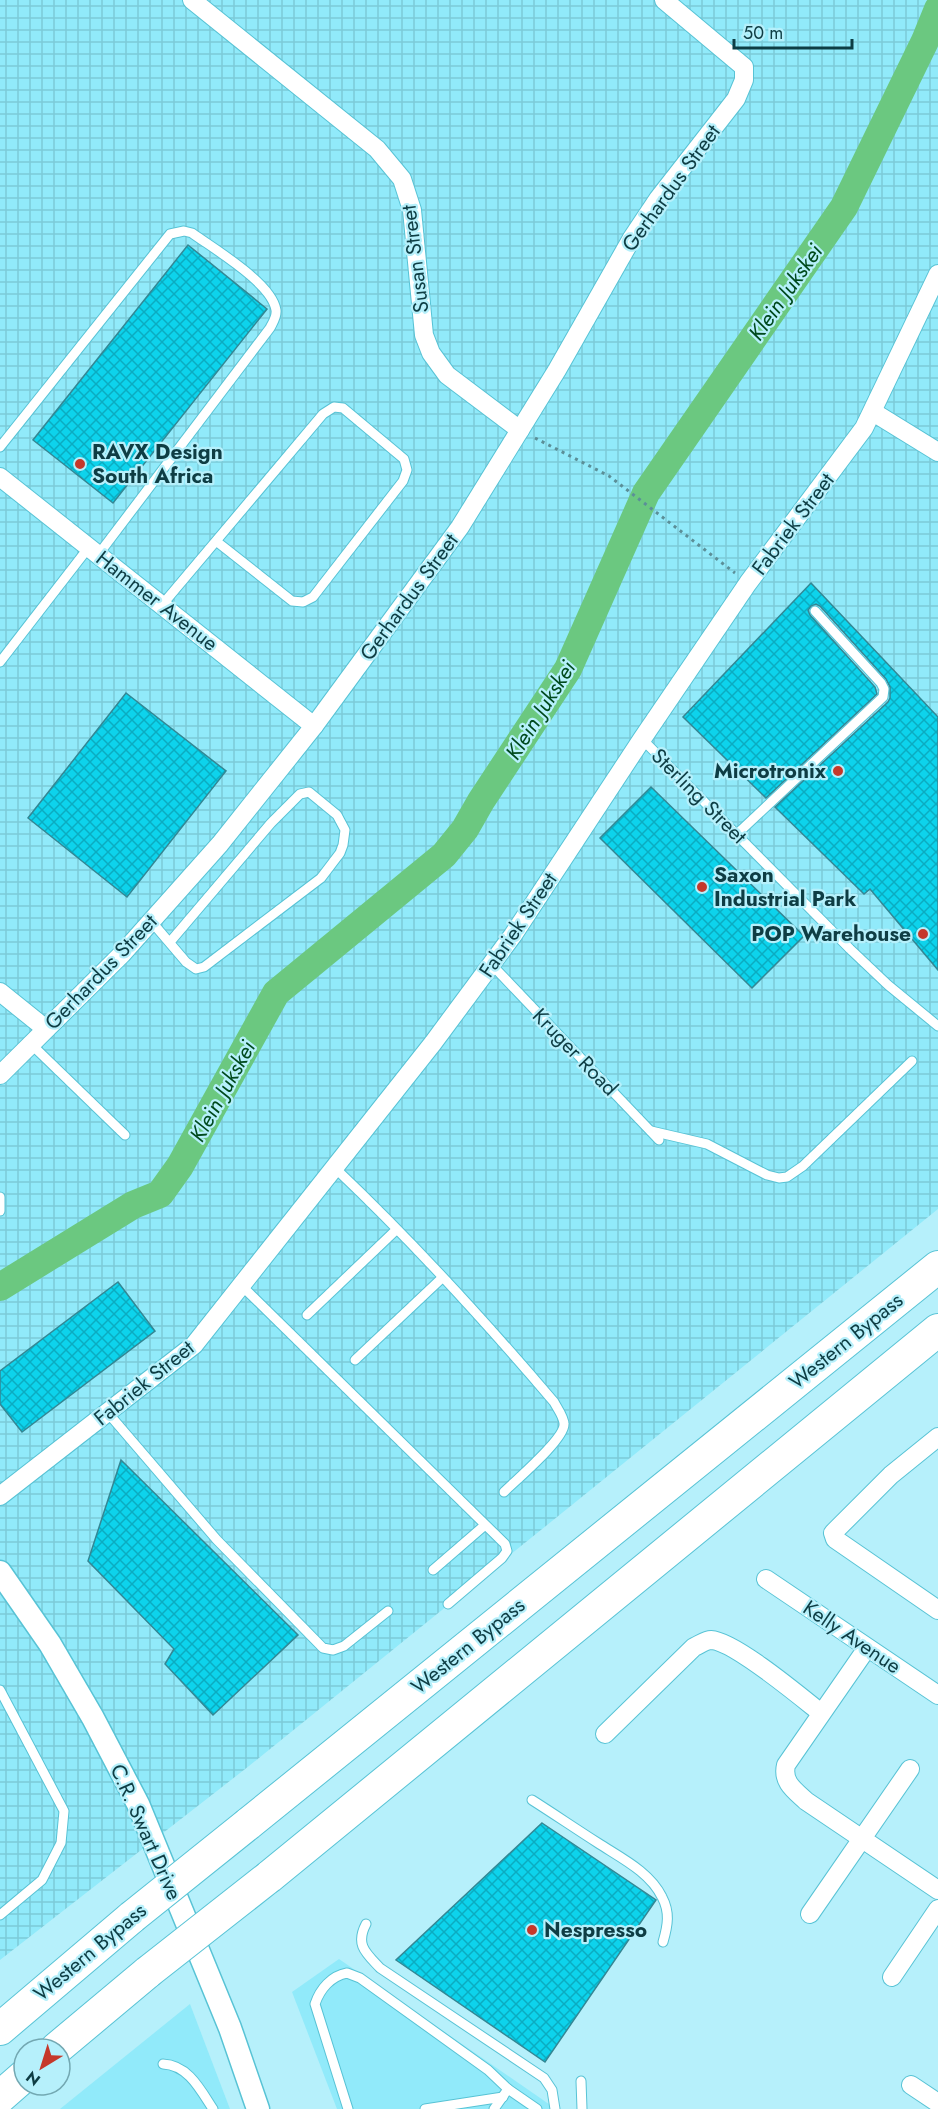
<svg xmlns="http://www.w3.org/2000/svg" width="938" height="2109" font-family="Jost,sans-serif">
<defs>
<pattern id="industrial-grid" width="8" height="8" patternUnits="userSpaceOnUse" patternTransform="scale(1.5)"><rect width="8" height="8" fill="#91eafa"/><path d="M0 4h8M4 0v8" fill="none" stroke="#7ccad8"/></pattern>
<pattern id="building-cross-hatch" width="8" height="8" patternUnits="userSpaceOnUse" patternTransform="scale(1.5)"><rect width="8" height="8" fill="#0dd3ec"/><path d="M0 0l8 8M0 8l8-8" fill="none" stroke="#0bacc1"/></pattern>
</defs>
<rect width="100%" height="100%" fill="#b6f0fb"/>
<!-- built -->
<g fill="#91eafa">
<path d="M339 1959 556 2109H337L292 1992Z"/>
<path d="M190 2004 230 2109H60Z"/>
</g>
<!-- industrial -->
<path fill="url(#industrial-grid)" d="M0 0H938V1209L249 1766 0 1960Z"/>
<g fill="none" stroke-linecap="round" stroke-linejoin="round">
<!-- river -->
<path stroke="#6bc880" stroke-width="28" d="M0 1287 133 1205 160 1194 180 1166 276 993 444 855 465 829 481 801 568 669 646 493 844 207 925 41 938 9"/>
</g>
<!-- building -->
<g fill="url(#building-cross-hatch)" stroke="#348794" stroke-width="1.5">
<path d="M188 245 267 309 113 503 33 440Z"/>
<path d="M811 583 938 717V970L870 889 864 894 775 807 888 702 890 698V687L886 679 820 606 816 604 811 606 808 610 810 615 875 687 877 694 766 798 683 717Z"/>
<path d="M126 693 226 771 127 897 28 818Z"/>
<path d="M651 787 804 936 752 988 600 838Z"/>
<path d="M118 1282 155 1331 22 1432 0 1404V1371Z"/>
<path d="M121 1460 298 1635 213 1715 165 1664 174 1649 88 1561Z"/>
<path d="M542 1823 656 1900 545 2062 396 1960Z"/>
</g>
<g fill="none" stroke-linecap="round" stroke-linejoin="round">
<!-- service casing -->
<g stroke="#58c3d5" stroke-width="11">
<g id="service">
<path d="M0 447 170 234 184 231 192 233C214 249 272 283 276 310 277 317 273 322 270 328L98 555"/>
<path d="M162 605 323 414 334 407 343 408 404 459 407 470 403 481 313 597 303 602 292 601 216 541"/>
<path d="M0 662 89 547"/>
<path d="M642 739 850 949 888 985 938 1026"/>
<path d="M737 834 883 697 884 689 881 683 815 611"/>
<path d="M151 921 186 962 196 969 204 967 321 878 340 853 343 845 345 830 337 815 309 792 300 794 271 823 170 942"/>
<path d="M492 965 659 1140"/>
<path d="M31 1044 125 1135"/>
<path d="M651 1131 707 1144 767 1175 779 1178 787 1177 803 1166 912 1061"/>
<path d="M335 1168C412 1241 485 1321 554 1402 557 1408 564 1417 564 1424 565 1439 516 1480 504 1492"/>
<path d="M0 1197V1211"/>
<path d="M241 1285 505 1544 507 1551 502 1558 448 1604"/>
<path d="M307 1315 396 1230"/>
<path d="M355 1360 442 1278"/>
<path d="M108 1413 217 1540 323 1648 333 1650 344 1646 388 1611"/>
<path d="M433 1570 485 1525"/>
<path d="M0 1690 64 1811 61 1843 42 1880 0 1915"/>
<path d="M532 1800C554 1814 576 1829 598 1843 621 1858 650 1872 662 1897 670 1912 668 1925 663 1942"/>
<path d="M366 1924C355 1945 366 1953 380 1968L544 2078 552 2090 555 2109"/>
<path d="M163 2064C188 2065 200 2089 213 2109"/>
<path d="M581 2081 582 2109"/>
<path d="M348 2109 315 2004C320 1989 331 1976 347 1973L360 1978 488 2070 508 2089"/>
<path d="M425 2109 503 2097"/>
<path d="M494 2109 508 2089 537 2109"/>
</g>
</g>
<!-- minor casing -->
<g stroke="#58c3d5" stroke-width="20">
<g id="minor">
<path d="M192 0 377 149 402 179 412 210 424 335 431 353 447 375 520 430"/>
<path d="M873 412 938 452"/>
<path d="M0 477 314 726"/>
<path d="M0 992 46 1029"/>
<path d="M0 1075 122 954 220 844 314 726 460 527 557 370 632 238 658 199 736 99 744 80V67L664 0"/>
<path d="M938 1437 891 1475 833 1533 835 1539 938 1610"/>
<path d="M0 1496 194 1345 433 1043 513 935 642 739 748 583 864 428 938 274"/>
<path d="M766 1579 938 1695"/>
<path d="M867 1648 786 1765C782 1782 794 1790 806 1801L938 1890"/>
<path d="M605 1734 694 1647C699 1645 706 1640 711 1640 734 1641 801 1697 821 1713"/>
<path d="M810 1914 910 1769"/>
<path d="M892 1977 938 1909"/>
<path d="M911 2085 938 2103"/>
</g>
</g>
<!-- tertiary casing -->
<g stroke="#58c3d5" stroke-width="25">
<path id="tertiary" d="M0 1572 50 1644 93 1718 138 1804 230 2028 258 2109"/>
</g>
<!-- motorway casing -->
<g stroke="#58c3d5" stroke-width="34">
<g id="motorway">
<path d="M248 1824 938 1267"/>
<path d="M269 1877 938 1330"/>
<path d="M0 2029 132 1917"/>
<path d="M56 2049 148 1972"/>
<path d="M0 2097 24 2076"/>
</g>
</g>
<!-- path -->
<path stroke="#5b8f98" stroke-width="3" stroke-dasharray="3 4.5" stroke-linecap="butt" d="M535 438 609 476 735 573"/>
<!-- service -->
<use href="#service" stroke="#fff" stroke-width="9"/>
<!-- minor -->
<use href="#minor" stroke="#fff" stroke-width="18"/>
<!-- tertiary -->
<use href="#tertiary" stroke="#fff" stroke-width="22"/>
<!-- motorway -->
<use href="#motorway" stroke="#fff" stroke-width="32"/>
<!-- motorway-bridge casing -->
<g stroke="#58c3d5" stroke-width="34" stroke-linecap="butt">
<g id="motorway-bridge">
<path d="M132 1917 248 1824"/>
<path d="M148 1972 269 1877"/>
</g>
</g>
<!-- motorway-bridge -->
<use href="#motorway-bridge" stroke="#fff" stroke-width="32"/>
</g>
<!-- markers -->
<g fill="#c5382a" stroke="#b6f0fb" stroke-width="2">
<circle cx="80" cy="464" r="6"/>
<circle cx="838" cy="771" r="6"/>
<circle cx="702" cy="887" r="6"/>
<circle cx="923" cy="934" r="6"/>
<circle cx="532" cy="1930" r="6"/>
</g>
<g text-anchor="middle" stroke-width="4.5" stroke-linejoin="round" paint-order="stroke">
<!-- street labels -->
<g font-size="21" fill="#0e3d44" stroke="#b6f0fb">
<text transform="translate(671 188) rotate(-54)" y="7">Gerhardus Street</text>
<text transform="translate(415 259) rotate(-97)" y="7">Susan Street</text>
<text transform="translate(793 524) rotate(-53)" y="7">Fabriek Street</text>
<text transform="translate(409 597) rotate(-54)" y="7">Gerhardus Street</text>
<text transform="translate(157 601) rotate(38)" y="7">Hammer Avenue</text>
<text transform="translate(699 796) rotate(45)" y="7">Sterling Street</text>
<text transform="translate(518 925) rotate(-56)" y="7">Fabriek Street</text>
<text transform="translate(101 972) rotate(-46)" y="7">Gerhardus Street</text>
<text transform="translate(575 1052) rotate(46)" y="7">Kruger Road</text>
<text transform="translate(846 1341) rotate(-39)" y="7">Western Bypass</text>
<text transform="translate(144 1383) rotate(-39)" y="7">Fabriek Street</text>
<text transform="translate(852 1637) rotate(34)" y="7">Kelly Avenue</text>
<text transform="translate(468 1646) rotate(-39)" y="7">Western Bypass</text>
<text transform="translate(146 1832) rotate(66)" y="7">C.R. Swart Drive</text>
<text transform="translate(90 1952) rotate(-40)" y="7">Western Bypass</text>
</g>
<!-- poi labels -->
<g font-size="21" font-weight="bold" fill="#0e3d44" stroke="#b6f0fb" text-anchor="start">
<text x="92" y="459">RAVX Design<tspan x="92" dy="24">South Africa</tspan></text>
<text x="826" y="778" text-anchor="end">Microtronix</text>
<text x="714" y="882">Saxon<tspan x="714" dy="24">Industrial Park</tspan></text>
<text x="911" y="941" text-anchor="end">POP Warehouse</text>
<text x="544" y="1937">Nespresso</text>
</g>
<!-- water labels -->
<g font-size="22" font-style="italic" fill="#004a1d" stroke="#b6f0fb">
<text transform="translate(785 292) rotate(-55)" y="8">Klein Jukskei</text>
<text transform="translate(540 710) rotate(-58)" y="8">Klein Jukskei</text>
<text transform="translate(222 1091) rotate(-61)" y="8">Klein Jukskei</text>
</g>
</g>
<!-- north arrow -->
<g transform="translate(42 2067) rotate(218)"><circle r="28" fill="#b6f0fb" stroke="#73a8b2" stroke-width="1.5"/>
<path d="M0-4.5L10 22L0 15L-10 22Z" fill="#c5382a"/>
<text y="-9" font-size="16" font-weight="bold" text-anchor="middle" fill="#0e3d44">N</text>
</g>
<!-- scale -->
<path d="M734 39v9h118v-9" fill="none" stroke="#0e3d44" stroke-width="3"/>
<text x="743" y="39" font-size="18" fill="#0e3d44" stroke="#b6f0fb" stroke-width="4.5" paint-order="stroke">50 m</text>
</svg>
